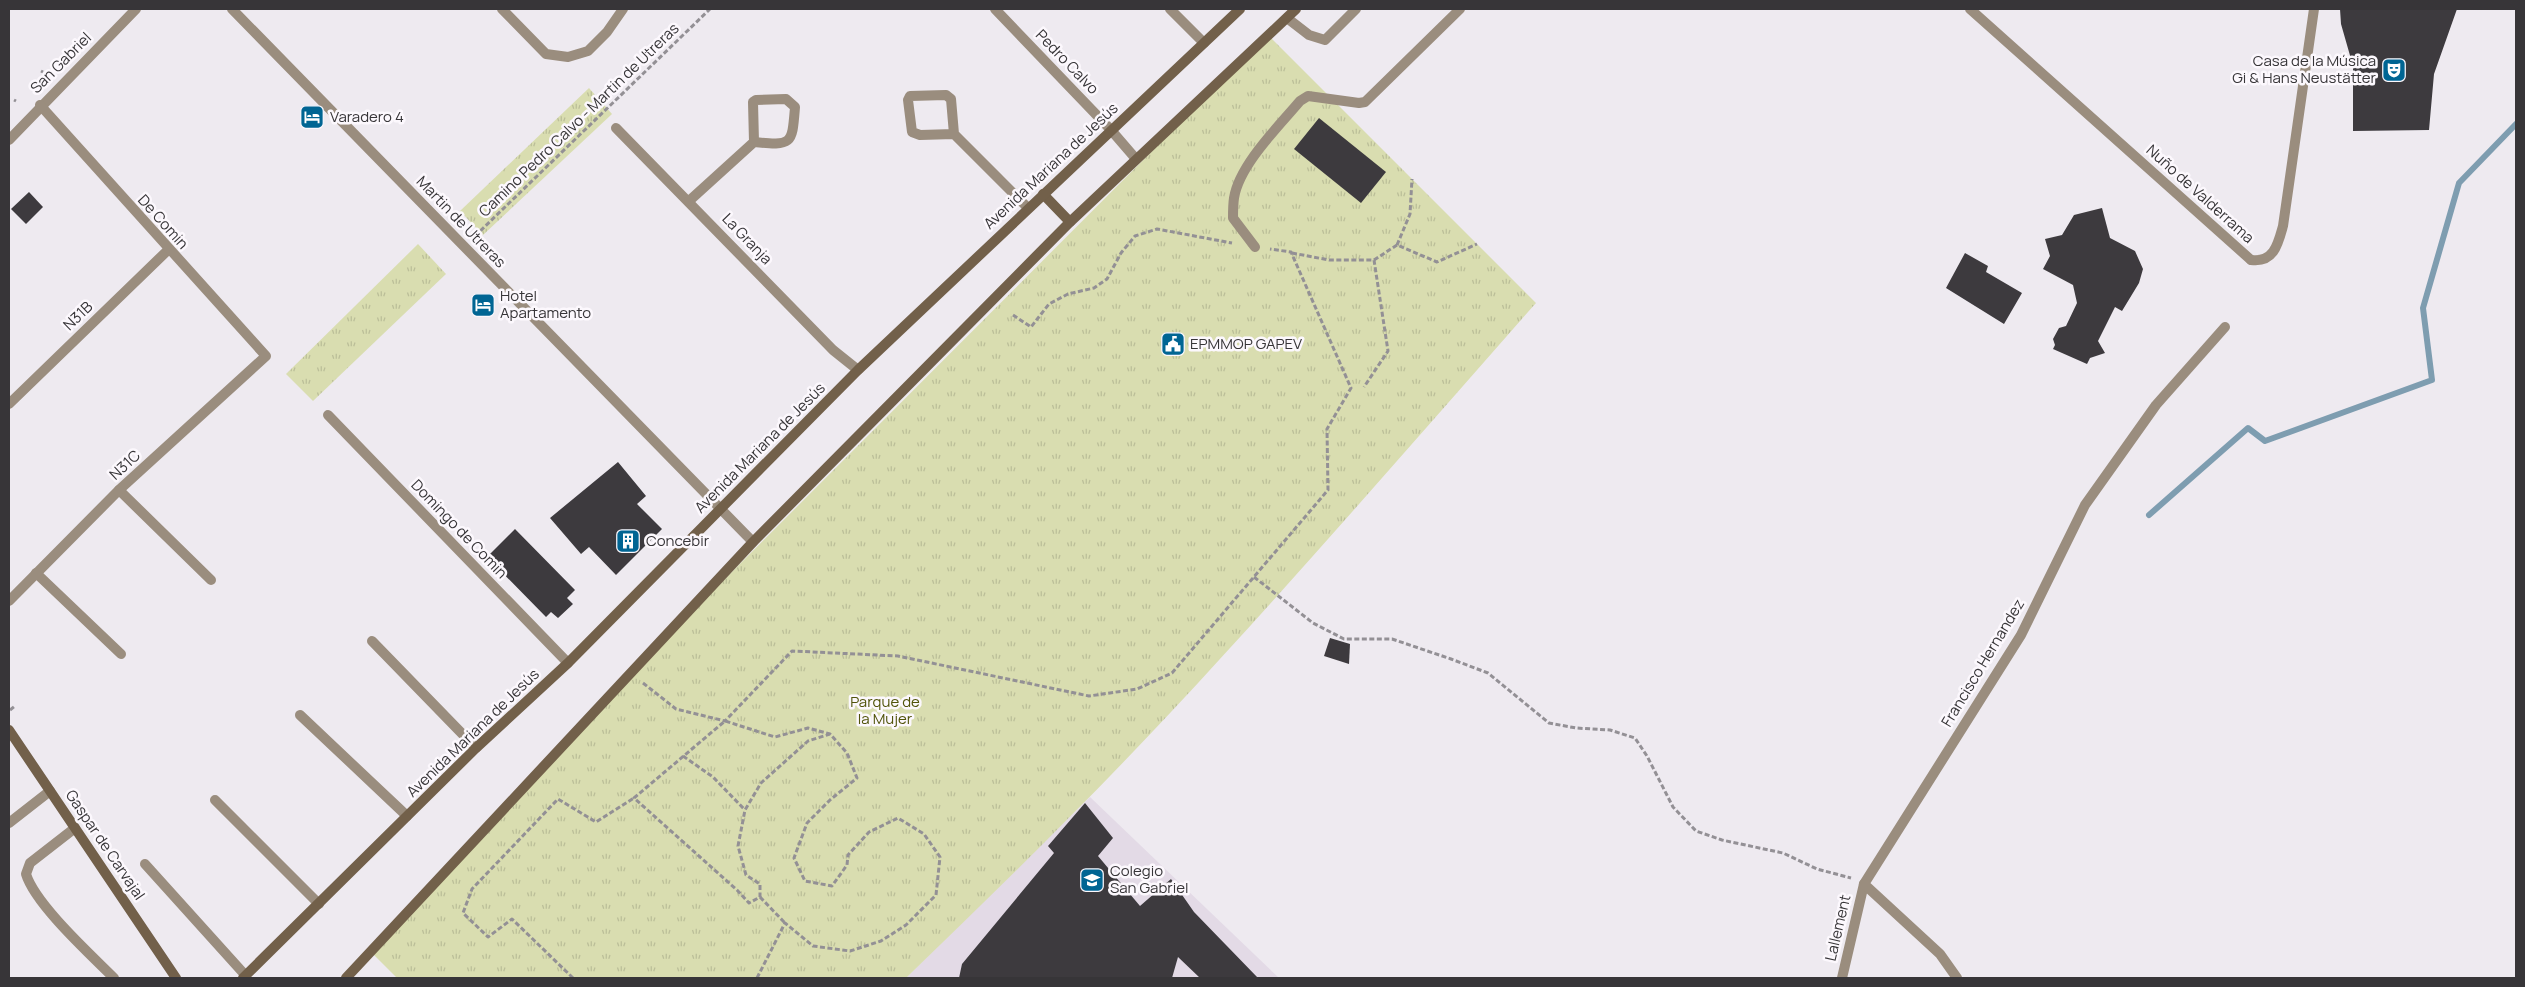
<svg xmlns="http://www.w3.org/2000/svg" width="2525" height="987" font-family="Manrope,sans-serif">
<defs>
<pattern id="park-tufts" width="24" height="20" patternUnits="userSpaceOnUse" patternTransform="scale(1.25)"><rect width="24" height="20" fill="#d9ddb0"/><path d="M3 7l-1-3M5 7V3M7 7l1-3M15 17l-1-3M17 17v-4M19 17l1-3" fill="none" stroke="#bbbe98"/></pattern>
</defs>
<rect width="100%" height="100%" fill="#eeeaf0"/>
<!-- built -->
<path fill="#e3dae6" d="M1090 797 1279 978H906Z"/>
<!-- park -->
<g fill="url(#park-tufts)">
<path d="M1268 35 1536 303C1415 440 1296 578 1171 712 1086 803 996 891 906 978H397L371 952 631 673Z"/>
<path d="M589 88 612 114 483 235 460 211Z"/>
<path d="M418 244 446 274 313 401 286 374Z"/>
</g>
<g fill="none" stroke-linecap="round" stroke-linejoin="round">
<!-- stream -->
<path stroke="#7e9db0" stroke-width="6" d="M2149 515 2248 428 2265 441 2432 380 2423 308 2459 183 2516 124"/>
</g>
<!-- building -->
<g fill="#3d3a3e">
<path d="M2340 9H2457L2434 74 2429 130 2353 131V66L2341 24Z"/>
<path d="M1319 118 1386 172 1361 203 1294 149Z"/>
<path d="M29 192 43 207 26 224 11 209Z"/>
<path d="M2102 208 2110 238 2135 251 2143 269 2139 283 2122 311 2115 307 2098 341 2105 353 2090 358 2087 364 2053 349 2055 345 2053 339 2059 328 2066 326 2077 303 2073 285 2043 269 2050 256 2045 239 2062 235 2074 215Z"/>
<path d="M1965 253 1988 266 1986 272 2022 293 2004 324 1946 288Z"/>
<path d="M618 462 646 496 637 504 662 529 616 575 589 547 581 554 550 518Z"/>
<path d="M515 529 575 590 567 598 573 604 558 618 551 612 546 617 487 557Z"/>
<path d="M1330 638 1350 644 1349 664 1324 656Z"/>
<path d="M1085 803 1113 838 1098 856 1140 906 1171 879 1194 912 1258 978H1200L1178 957 1172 978H959L962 964 1054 853 1048 846Z"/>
</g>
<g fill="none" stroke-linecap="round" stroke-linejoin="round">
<!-- path -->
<g stroke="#939095" stroke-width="3" stroke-dasharray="5 2.5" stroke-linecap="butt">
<path d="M41 71 43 72"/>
<path d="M14 100 16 101"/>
<path d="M475 236 710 9"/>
<path d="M1397 245 1410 214 1412 179"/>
<path d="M1292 253 1329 260H1374L1388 351 1364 387"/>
<path d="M1374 260 1397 245 1437 262 1477 244"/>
<path d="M1013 315 1031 327 1049 304 1068 294 1094 288 1107 279 1121 253 1135 236 1157 229 1232 243"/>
<path d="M1254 577 1313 623 1344 639H1392L1451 659 1488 673 1549 723 1576 728 1610 730 1635 738 1647 756 1673 807 1696 831 1722 840 1783 853 1817 869 1851 878"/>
<path d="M643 683 676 709 725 721 792 651 898 656 1089 696 1137 689 1172 673 1328 490 1327 429 1351 388 1291 252 1270 249"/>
<path d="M10 710 15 706"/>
<path d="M683 756 713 777 745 810"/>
<path d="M760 897 785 923"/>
<path d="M573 978 512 919 488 937 463 913 472 889 558 799 596 822 634 798"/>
<path d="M757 978 785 923 813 946 850 951 881 941 906 925 936 895 940 857 924 834 898 818 869 832 848 855 847 865 832 886 805 881 794 858 807 823 830 800 857 778 847 753 830 734 808 728 775 737 725 721 634 798 737 890 749 903 760 897V884L746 875 738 846 745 810 761 783 808 741 830 734"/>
</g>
<!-- lane -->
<g stroke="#9a8d7e" stroke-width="10">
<path d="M1170 9 1204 43"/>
<path d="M1287 18 1309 35 1325 40 1356 9"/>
<path d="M1255 247 1233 218C1233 212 1233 205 1234 198 1239 165 1279 126 1300 101L1308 96 1359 103 1365 102 1460 9"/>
<path d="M2251 260C2274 263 2278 244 2283 226L2314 9"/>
<path d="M119 490 211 580"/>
<path d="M36 573 121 654"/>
<path d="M372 641 476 748"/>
<path d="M300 715 407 816"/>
<path d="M215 800 319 904"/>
<path d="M9 823 50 791"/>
<path d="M75 828 30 863 26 874C35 904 90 954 114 978"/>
<path d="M145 864 246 976"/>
</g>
<!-- street -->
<g stroke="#9a8d7e" stroke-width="10">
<path d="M232 9 753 542"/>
<path d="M502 9 546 54 568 57 588 51 607 32 623 9"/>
<path d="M995 9 1111 130 1136 159"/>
<path d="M1970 9 2251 260"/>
<path d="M616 128 833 350 858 370"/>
<path d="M954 134 951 99 946 95 910 96 908 100 912 132 920 135 954 134 1028 208"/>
<path d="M9 140 136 9"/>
<path d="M689 201 754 142C793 146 792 144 795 107L786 99 756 100 753 102 754 142"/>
<path d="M9 404 168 250"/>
<path d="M328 415 568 663"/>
<path d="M9 601 119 490 266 356 40 105"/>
<path d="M1842 978 1864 884"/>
<path d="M1957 978 1940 954 1864 884 2021 635 2085 505 2156 405 2225 327"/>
</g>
<!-- secondary -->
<g stroke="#72604a" stroke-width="10">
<path d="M1043 194 1070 222"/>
<path d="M9 730 176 978"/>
<path d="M243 978 476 748 568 663 858 370 1240 9"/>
<path d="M346 978 753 542 1070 222 1296 9"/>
</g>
</g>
<!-- icons -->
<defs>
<g id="theatre-square" transform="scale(1.25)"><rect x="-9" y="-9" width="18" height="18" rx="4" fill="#006593" stroke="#fcf8fd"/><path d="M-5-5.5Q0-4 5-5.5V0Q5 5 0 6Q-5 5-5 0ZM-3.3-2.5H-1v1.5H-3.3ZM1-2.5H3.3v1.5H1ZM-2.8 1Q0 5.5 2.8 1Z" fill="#fff"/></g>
<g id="hotel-square" transform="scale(1.25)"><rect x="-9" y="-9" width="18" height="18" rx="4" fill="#006593" stroke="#fcf8fd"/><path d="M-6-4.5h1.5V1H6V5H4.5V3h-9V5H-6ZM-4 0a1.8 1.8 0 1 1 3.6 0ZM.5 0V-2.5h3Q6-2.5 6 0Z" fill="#fff"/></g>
<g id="civic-square" transform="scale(1.25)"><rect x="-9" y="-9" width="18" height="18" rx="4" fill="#006593" stroke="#fcf8fd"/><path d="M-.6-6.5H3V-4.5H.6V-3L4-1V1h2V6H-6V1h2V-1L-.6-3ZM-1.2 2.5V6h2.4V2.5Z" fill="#fff"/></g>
<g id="building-square" transform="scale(1.25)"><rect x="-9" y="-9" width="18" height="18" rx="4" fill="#006593" stroke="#fcf8fd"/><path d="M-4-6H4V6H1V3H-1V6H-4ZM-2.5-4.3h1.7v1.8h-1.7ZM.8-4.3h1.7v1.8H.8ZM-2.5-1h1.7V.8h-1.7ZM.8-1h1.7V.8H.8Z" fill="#fff"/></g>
<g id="university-square" transform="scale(1.25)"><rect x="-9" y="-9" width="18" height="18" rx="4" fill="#006593" stroke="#fcf8fd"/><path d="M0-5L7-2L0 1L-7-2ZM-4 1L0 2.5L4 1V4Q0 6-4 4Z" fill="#fff"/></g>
</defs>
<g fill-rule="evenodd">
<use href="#theatre-square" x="2394" y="70"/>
<use href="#hotel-square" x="312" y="117"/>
<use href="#hotel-square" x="483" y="305"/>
<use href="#civic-square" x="1173" y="344"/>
<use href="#building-square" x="628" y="541"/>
<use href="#university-square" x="1092" y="880"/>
</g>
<g text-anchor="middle" stroke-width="5" stroke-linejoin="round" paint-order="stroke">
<!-- poi labels -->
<g font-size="15" fill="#373538" stroke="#fcf8fd" text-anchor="start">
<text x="2376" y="66" text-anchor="end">Casa de la Música<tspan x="2376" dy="17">Gi &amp; Hans Neustätter</tspan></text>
<text x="330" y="122">Varadero 4</text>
<text x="500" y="301">Hotel<tspan x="500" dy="17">Apartamento</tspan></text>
<text x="1190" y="349">EPMMOP GAPEV</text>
<text x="646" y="546">Concebir</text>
<text x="1110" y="876">Colegio<tspan x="1110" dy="17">San Gabriel</tspan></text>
</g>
<!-- street labels -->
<g font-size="15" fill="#373538" stroke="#fcf8fd">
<text transform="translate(1067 62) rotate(46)" y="5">Pedro Calvo</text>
<text transform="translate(61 63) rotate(-45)" y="5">San Gabriel</text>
<text transform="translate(579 120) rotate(-44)" y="5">Camino Pedro Calvo - Martin de Utreras</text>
<text transform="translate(1051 166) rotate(-43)" y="5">Avenida Mariana de Jesús</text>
<text transform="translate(2200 194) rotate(42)" y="5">Nuño de Valderrama</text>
<text transform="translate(163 222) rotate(48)" y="5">De Comin</text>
<text transform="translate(461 222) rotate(46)" y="5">Martin de Utreras</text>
<text transform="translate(747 239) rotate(46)" y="5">La Granja</text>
<text transform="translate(78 316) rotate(-44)" y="5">N31B</text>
<text transform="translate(760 448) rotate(-45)" y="5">Avenida Mariana de Jesús</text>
<text transform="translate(125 465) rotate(-43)" y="5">N31C</text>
<text transform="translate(459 529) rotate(46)" y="5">Domingo de Comin</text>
<text transform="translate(1983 663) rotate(-59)" y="5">Francisco Hernandez</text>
<text transform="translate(473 733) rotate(-44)" y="5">Avenida Mariana de Jesús</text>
<text transform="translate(105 845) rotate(56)" y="5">Gaspar de Carvajal</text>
<text transform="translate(1838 928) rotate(-77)" y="5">Lallement</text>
</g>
<!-- park labels -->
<g font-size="15" fill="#51540a" stroke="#fcf8fd">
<text x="885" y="707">Parque de<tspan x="885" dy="17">la Mujer</tspan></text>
</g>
</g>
<!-- border -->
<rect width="2525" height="987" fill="none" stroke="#373538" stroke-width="20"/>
</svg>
